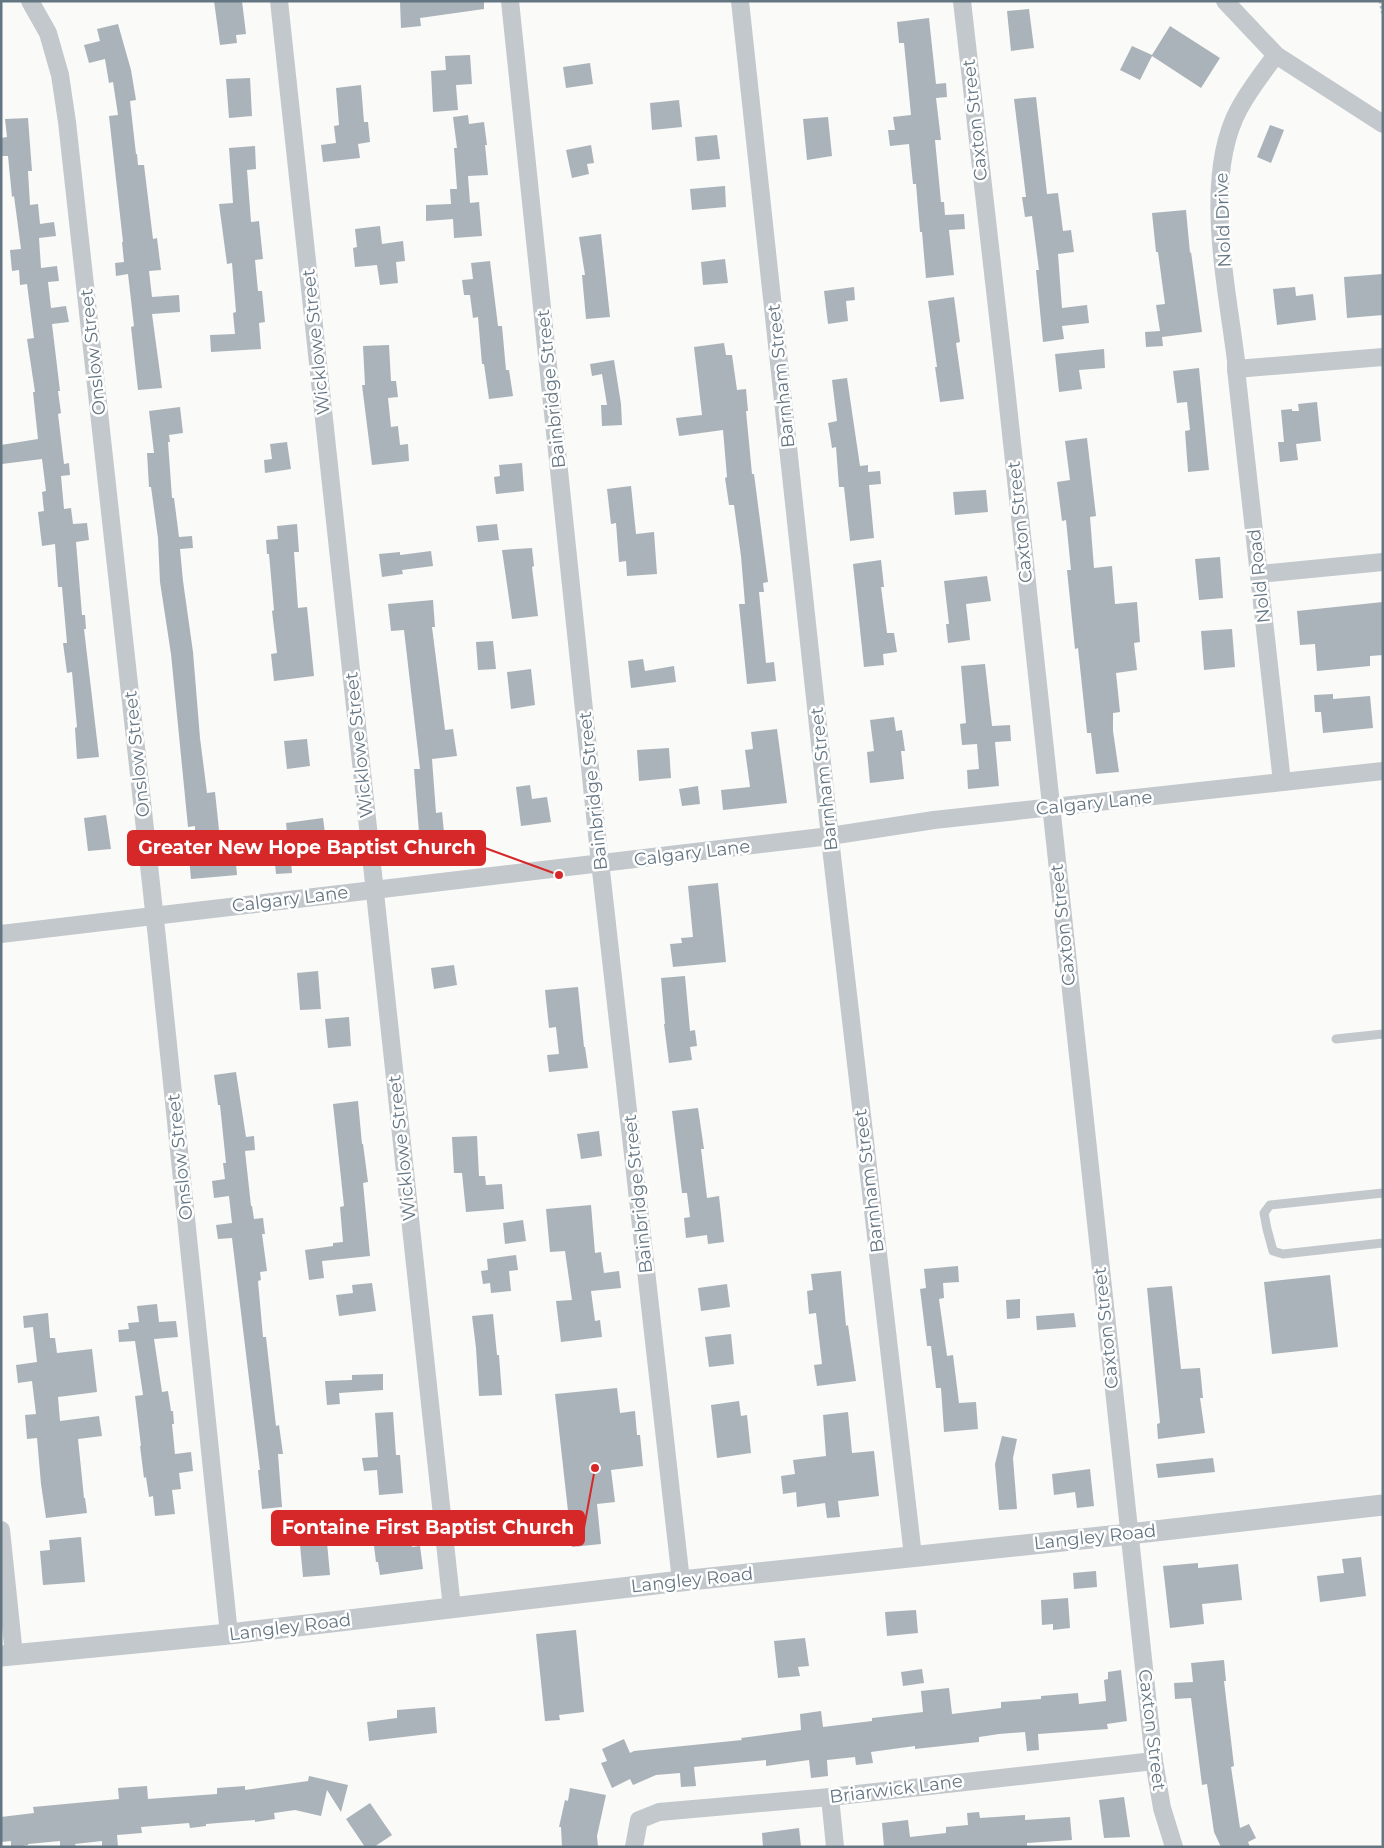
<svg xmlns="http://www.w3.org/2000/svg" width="1384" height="1848" font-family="Montserrat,sans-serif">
<rect width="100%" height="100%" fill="#fafaf8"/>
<!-- building -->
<g fill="#aab3b9">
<path d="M214 1H242L246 34 236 35 237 43 220 45Z"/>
<path d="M484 1V9L420 18 421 26 401 28 400 2Z"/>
<path d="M1029 9 1034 48 1011 51 1007 11Z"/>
<path d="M929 18 936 84 946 83 947 97 936 98 941 140H935L941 202H944L945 215 964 214 965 229 949 230 954 275 926 278 922 232H920L916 184H913L909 144 890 146 888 130H895L893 117 911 115 904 43H899L897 22Z"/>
<path d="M118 24 131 70 136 100 130 101 136 154H137L138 165H144L153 239 157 238 161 270 149 271 152 297 179 295 180 312 152 314 162 388 138 390 131 327 134 326 128 274 116 276 115 263 124 262 122 242H123L109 116 118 115 113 82 109 83 105 59 89 63 84 45 100 41 97 29Z"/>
<path d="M1170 26 1220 58 1201 88 1152 56 1140 80 1120 70 1132 46 1152 55Z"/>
<path d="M470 55 472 84 456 85 458 110 433 112 431 71 446 70 445 56Z"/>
<path d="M590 63 593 84 566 88 563 67Z"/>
<path d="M250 78 252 116 229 118 226 79Z"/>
<path d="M361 85 364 122H368L370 142 358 144 360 158 323 162 321 145 336 143 334 126 339 125 336 88Z"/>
<path d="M1036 97 1047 194 1058 193 1063 231 1071 230 1074 252 1058 254 1062 308 1087 305 1089 323 1062 326 1064 339 1043 342 1036 270H1039L1032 216 1025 217 1022 197H1026L1014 99Z"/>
<path d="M679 100 682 127 652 130 650 103Z"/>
<path d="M468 115 469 124 484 122 487 145H485L488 175 468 176 470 203 479 202 482 236 454 238 453 219 426 221V205L451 204 450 189H457L454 148H457L453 117Z"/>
<path d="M828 117 832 156 807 160 803 119Z"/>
<path d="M28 118 32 171H28L30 205 38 204 40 224 54 222 56 236 39 238 41 268 57 266 59 281 48 282 51 308 66 306 69 322 52 324 60 391H58L61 413 58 414 64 464 69 463 70 475 61 476 64 509 71 508 73 524 87 523 89 540 76 542 82 615H85L86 629H84L99 757 77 759 75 728 77 727 72 672 67 673 63 643H67L62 587H58L55 544 42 546 38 512 44 511 42 492 46 491 42 459 2 464 1 454V445L38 439 33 392H35L27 339 34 338 27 284 20 285 19 270 12 271 10 250 21 249 14 196 12 197 8 156H1V138L7 137 5 119Z"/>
<path d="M1270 125 1284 130 1271 163 1257 157Z"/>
<path d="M717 135 720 159 697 161 695 137Z"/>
<path d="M591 145 594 163 587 164 589 174 572 178 566 150Z"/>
<path d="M255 146 256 169 247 170 251 222 259 221 263 259 255 260 258 291H262L265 322 259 323 261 349 211 352 210 335 235 334 233 313 236 312 232 263 227 264 219 204 233 203 229 148Z"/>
<path d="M725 186 726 207 692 210 690 189Z"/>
<path d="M1186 210 1190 253 1191 252 1202 332 1162 337 1163 346 1146 347 1145 332 1160 331 1156 305 1165 304 1158 252H1156L1152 213Z"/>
<path d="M380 226 382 244 403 241 405 261 396 262 398 283 380 285 377 265 355 267 353 248 357 247 355 229Z"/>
<path d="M601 234 610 317 586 319 582 275H585L579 237Z"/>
<path d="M725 259 728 283 703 285 701 262Z"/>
<path d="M490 261 498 326H502L506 370H509L513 396 489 399 484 364H482L478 317 473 318 470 295H464L462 280 473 279 471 263Z"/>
<path d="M1383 274V315L1347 318 1344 277Z"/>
<path d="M854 287 855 300 846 301 848 321 828 324 824 291Z"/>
<path d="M1295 287 1296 296 1313 294 1316 320 1277 325 1273 289Z"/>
<path d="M954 297 960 342 956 343 964 399 940 402 935 367H937L928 301Z"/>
<path d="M724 343 726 355H732L737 390 746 389 748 411H746L752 474H754L768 582 763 583 764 592H759L766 663 774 662 776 681 747 684 739 604H745L741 556 734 505H729L725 478 727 477 723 430 679 436 676 418 702 415 694 347Z"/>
<path d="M389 345 391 381H396L398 397 388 398 391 427 398 426 400 445 408 444 409 461 372 465 362 385H365L363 346Z"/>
<path d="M1104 349 1105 368 1079 370 1082 389 1059 392 1055 354Z"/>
<path d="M614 360 621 404 622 425 602 426 601 405H607L602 374 592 376 590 364Z"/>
<path d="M1199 368 1209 470 1188 472 1185 431 1190 430 1187 402 1177 403 1173 371Z"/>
<path d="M847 378 860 466 868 465V472L880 471 881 484 869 485 874 538 850 541 844 487H839L836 447 832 448 828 423 837 421 832 380Z"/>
<path d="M1317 402 1321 441 1296 444 1298 460 1280 462 1278 442H1284L1281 410 1292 409V411H1299L1298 404Z"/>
<path d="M180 407 183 433 169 435 170 442H168L172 498H174L179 537 192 536 193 548 180 549 183 581 193 652 200 738 207 793 215 792 219 830 195 833V826L188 827 171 654 160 582 158 538 151 487H149L147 453H154L149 411Z"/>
<path d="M1087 438 1096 516 1090 517 1094 568 1112 566 1115 604 1137 602 1140 642 1134 643 1137 670 1116 673 1120 712 1113 713V731L1119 772 1096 774 1091 733H1087L1078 648 1075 649 1067 570H1071L1066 520 1062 521 1057 482 1070 480 1065 441Z"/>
<path d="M287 442 291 469 265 473 264 460 272 459 270 444Z"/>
<path d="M522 463 524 491 496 494 494 477 500 476 499 465Z"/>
<path d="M631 486 636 534 654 532 657 574 627 576 626 561 619 562 616 523 611 524 607 489Z"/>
<path d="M986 490 988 512 955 515 953 492Z"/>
<path d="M297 524 299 552H294L298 608 307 607 314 676 274 681 271 654 277 653 272 611 274 610 269 554H267L266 540 278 539 277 526Z"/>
<path d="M497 524 499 540 478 542 476 526Z"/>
<path d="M532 548 534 566 532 567 538 616 512 619 502 550Z"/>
<path d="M431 551 433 566 402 570 403 574 382 577 379 554 400 552V555Z"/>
<path d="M1220 557 1223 598 1199 600 1195 559Z"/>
<path d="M881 560 884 587H881L887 633H894L897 652 883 654 884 665 864 667 853 564Z"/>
<path d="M987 576 991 601 966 604 970 640 948 643 946 624H949L944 581Z"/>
<path d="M433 600 435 627H432L445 730 453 729 457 756 432 759 436 813 442 812 445 843 420 845 414 769H420L404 630 391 631 388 604Z"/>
<path d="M1383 602V655L1370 656V666L1317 671 1315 644 1300 645 1297 611Z"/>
<path d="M1232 629 1235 667 1204 670 1201 631Z"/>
<path d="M493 641 496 669 478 670 476 642Z"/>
<path d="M643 659 645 671 674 666 676 682 631 688 628 661Z"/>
<path d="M985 664 992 726 1010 725 1011 741 995 742 999 786 968 789 967 770 979 769 977 744 962 745 960 724 966 723 961 666Z"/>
<path d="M531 669 535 705 511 709 507 672Z"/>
<path d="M1333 694V699L1370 696 1373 728 1323 733 1321 712H1315L1314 695Z"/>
<path d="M894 717 896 731 902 730 905 751H901L904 779 870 783 867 752 874 751 870 720Z"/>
<path d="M777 729 787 803 723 810 721 790 750 787 745 750 753 749 751 732Z"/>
<path d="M307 739 310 766 287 769 284 741Z"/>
<path d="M669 748 671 778 639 781 637 750Z"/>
<path d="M530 785 532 799 547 797 551 822 521 826 516 787Z"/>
<path d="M698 786 700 804 682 806 679 789Z"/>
<path d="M106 815 111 849 88 851 84 818Z"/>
<path d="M323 818 328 856 291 861 292 873 276 874 274 854 289 852 286 823Z"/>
<path d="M235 853 237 875 191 879 189 857Z"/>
<path d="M718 883 726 962 673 967 670 944 682 943 681 938 693 937 688 886Z"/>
<path d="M454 965 457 985 434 989 431 968Z"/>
<path d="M318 971 321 1009 300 1010 297 973Z"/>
<path d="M685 976 690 1031 695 1030 697 1046 690 1047 692 1060 669 1063 664 1024H665L661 978Z"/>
<path d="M578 987 584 1047H585L588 1068 549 1072 547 1055 559 1054 556 1027 549 1028 545 990Z"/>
<path d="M349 1017 351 1046 328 1048 325 1019Z"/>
<path d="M236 1072 246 1137 254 1136 255 1150 245 1151 251 1206H252L254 1219 263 1218 265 1234H262L267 1271 260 1272 261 1280 258 1281 263 1337H266L276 1426 279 1425 283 1454H278L282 1507 262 1509 258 1470H260L232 1238 218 1239 216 1225 232 1223 229 1196 214 1198 212 1181 225 1179 223 1163H226L220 1105H218L214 1075Z"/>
<path d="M358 1101 362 1144H363L368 1182 363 1183 370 1256 322 1261 324 1278 309 1280 305 1250 333 1246V1243L343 1242 340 1207 344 1206 333 1104Z"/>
<path d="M698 1108 704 1149H701L707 1198 719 1196 724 1242 708 1244 707 1235 686 1238 684 1218 690 1217 687 1193H682L672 1111Z"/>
<path d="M599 1131 602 1156 581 1159 577 1134Z"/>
<path d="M477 1136 479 1176H485L486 1185 502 1184 504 1209 466 1212 462 1173H454L452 1137Z"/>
<path d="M591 1205 595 1253 601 1252 604 1273 619 1271 621 1288 591 1291 595 1321 600 1320 602 1337 561 1342 556 1301 572 1300 565 1251 550 1252 546 1209Z"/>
<path d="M523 1220 526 1241 505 1244 503 1223Z"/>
<path d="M516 1255 518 1270 509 1271 511 1291 491 1293 490 1283 483 1284 481 1271 488 1270 487 1259Z"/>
<path d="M958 1266 959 1282 943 1283 944 1298 939 1299 947 1356 953 1355 959 1403 976 1402 978 1429 944 1432 941 1388H936L931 1346H927L920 1289 926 1288 924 1269Z"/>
<path d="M841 1271 846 1326 848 1325 856 1381 817 1386 814 1365 822 1364 816 1313 809 1314 807 1291 813 1290 811 1274Z"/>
<path d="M1330 1275 1338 1347 1272 1354 1264 1282Z"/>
<path d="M372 1283 376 1311 339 1316 336 1295 353 1293 352 1285Z"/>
<path d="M727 1284 730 1307 701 1311 698 1288Z"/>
<path d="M1172 1286 1181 1369 1200 1368 1203 1398H1200L1205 1433 1158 1439 1157 1424 1160 1423 1147 1288Z"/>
<path d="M1020 1299V1318L1007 1319 1006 1300Z"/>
<path d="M157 1304 159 1322 176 1321 178 1337 154 1339 162 1392 168 1391 171 1411H173L174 1424H172L175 1454 191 1452 193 1471 179 1473 181 1489 172 1490 175 1514 155 1516 153 1496 149 1497 146 1477 144 1478 140 1446H141L135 1396 143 1395 135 1341 119 1342 118 1330 129 1329 128 1323 139 1322 137 1306Z"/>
<path d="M48 1313 50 1338H55L57 1353 92 1349 97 1392 58 1397 60 1421 99 1416 102 1436 78 1439 84 1498H85L87 1513 46 1518 41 1484 37 1438 27 1439 25 1415 36 1414 32 1381 18 1383 16 1365 37 1362 33 1327 24 1328 23 1316Z"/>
<path d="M1074 1313 1076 1327 1037 1330 1036 1316Z"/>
<path d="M493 1314 497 1355H499L502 1395 479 1396 476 1348 472 1316Z"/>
<path d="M731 1334 734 1364 709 1367 705 1337Z"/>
<path d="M383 1374V1390L339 1393 340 1404 327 1405 325 1381 352 1380V1375Z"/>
<path d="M617 1388 620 1413 635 1411 637 1435H640L643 1466 611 1470 615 1502 597 1504 601 1544 572 1547 555 1394Z"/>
<path d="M739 1401 741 1416 747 1415 751 1453 717 1458 711 1405Z"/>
<path d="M393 1412 396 1455H400L403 1493 379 1495 377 1470 364 1471 362 1458 378 1457 375 1413Z"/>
<path d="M848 1412 852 1453 874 1451 879 1496 838 1501 840 1517 827 1518 825 1503 797 1507 796 1492 783 1494 781 1476 795 1474 793 1460 826 1456 823 1415Z"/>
<path d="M1002 1436 1017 1439 1013 1458 1017 1509 999 1510 995 1464Z"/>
<path d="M1213 1458 1215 1472 1158 1478 1156 1464Z"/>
<path d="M1090 1469 1094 1506 1077 1508 1075 1492 1054 1495 1052 1474Z"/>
<path d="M408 1516 412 1547 420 1546 423 1569 380 1575 378 1562H376L371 1521Z"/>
<path d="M326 1532 330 1575 303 1577 299 1534Z"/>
<path d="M81 1537 85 1582 43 1585 40 1551 50 1550 49 1540Z"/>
<path d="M1361 1557 1366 1596 1320 1602 1317 1576 1344 1573 1342 1559Z"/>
<path d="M1198 1563V1568L1238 1564 1242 1600 1202 1604 1204 1624 1170 1628 1163 1566Z"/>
<path d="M1096 1571 1097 1587 1074 1589 1073 1573Z"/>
<path d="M1068 1598 1070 1628 1053 1630V1624L1042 1625 1041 1600Z"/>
<path d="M916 1610 918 1633 887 1636 885 1612Z"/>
<path d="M576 1630 584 1712 559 1715 560 1720 545 1721 536 1634Z"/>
<path d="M805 1638 809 1666 798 1667 800 1676 778 1678 774 1641Z"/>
<path d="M1224 1660 1226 1681H1224L1234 1766 1231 1767 1240 1828 1249 1824 1256 1838 1248 1842 1250 1847H1221L1214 1832 1207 1784 1202 1785 1191 1698 1175 1699 1174 1683 1193 1682 1191 1663Z"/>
<path d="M922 1669 924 1683 903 1686 901 1672Z"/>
<path d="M1121 1670 1127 1721 1107 1724 1108 1729 1038 1734 1039 1750 1027 1751 1025 1732 999 1734 979 1737V1742L915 1749V1746L871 1752 873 1763 856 1765 855 1757 827 1760 828 1776 811 1778 809 1760 766 1766V1760L694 1767 696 1786 681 1787 680 1773 656 1775 633 1785 630 1779 612 1788 601 1763 607 1761 602 1749 624 1739 630 1753 634 1751 742 1740 741 1738 801 1730 800 1714 821 1711 823 1727 872 1721V1718L923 1712 921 1691 949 1688 952 1714 1001 1708V1702L1041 1699V1696L1078 1693 1079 1704 1106 1701 1104 1680 1108 1679V1672Z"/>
<path d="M435 1707 437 1733 369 1741 367 1722 397 1718V1710Z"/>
<path d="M309 1776 348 1785 341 1812 327 1790 321 1816 295 1810 274 1813 275 1819 255 1822V1820L206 1824V1826L190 1828 189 1823 141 1827 142 1833 117 1835 118 1847H102V1841L75 1844 76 1847H60V1841L28 1844V1845L17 1847H11V1841L1 1842V1817L34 1813 33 1807 119 1799 118 1788 147 1786 148 1799 217 1794V1788L245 1786V1790L308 1781Z"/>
<path d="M570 1788 606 1795 597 1836 598 1847H562L561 1827H559L565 1800 568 1801Z"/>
<path d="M1124 1797 1130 1837 1104 1838 1099 1800Z"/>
<path d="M370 1803 392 1835 374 1847H365L346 1819Z"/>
<path d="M979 1812 980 1818 1025 1815V1820L1070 1817 1072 1840 1027 1843V1847H884L882 1823 908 1820 910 1837 946 1833V1827L968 1825 967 1813Z"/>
<path d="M799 1828 801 1847H763L762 1833Z"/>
</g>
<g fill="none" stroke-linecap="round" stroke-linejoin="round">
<!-- path -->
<path stroke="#bbbfc2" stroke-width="3" stroke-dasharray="2.5 2.5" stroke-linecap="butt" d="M1380 1 1383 16"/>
<!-- service -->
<g stroke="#c3c8cc" stroke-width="9">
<path d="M1336 1039 1383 1034"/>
<path d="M1383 1193 1270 1205 1264 1213 1267 1229 1273 1251 1283 1254 1383 1243"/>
</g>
<!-- minor -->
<g stroke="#c3c8cc" stroke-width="18">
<path d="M30 1 48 33 60 75 67 122 157 938 229 1634"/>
<path d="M279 1 452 1608"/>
<path d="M510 1 598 844 681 1581"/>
<path d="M740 1 832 856 913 1556"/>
<path d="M962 1 1005 378 1154 1761 1162 1808 1174 1847"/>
<path d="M1225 1 1276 55 1383 124"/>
<path d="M1276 55C1263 72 1249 90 1239 109 1202 177 1227 286 1236 361V369L1282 782"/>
<path d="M1236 369 1383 357"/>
<path d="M1259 574 1383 562"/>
<path d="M1 934 830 836 934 820 1383 771"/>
<path d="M1 1530 14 1655"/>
<path d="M830 1797 835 1847"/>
<path d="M634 1847 639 1820 659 1812 830 1797 1154 1761"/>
</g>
<!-- tertiary -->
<path stroke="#c3c8cc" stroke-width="21" d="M1 1656 229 1634 681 1581 1129 1534 1383 1505"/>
</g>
<g text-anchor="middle" stroke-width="5" stroke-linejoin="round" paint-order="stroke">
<!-- street labels -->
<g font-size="18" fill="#657683" stroke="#fff">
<text transform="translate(975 120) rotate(-96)" y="6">Caxton Street</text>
<text transform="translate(1223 220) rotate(-92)" y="6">Nold Drive</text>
<text transform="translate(316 342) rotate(-96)" y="6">Wicklowe Street</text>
<text transform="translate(93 352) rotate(-96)" y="6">Onslow Street</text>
<text transform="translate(781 376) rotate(-96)" y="6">Barnham Street</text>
<text transform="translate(551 389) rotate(-96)" y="6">Bainbridge Street</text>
<text transform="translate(1020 522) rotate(-96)" y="6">Caxton Street</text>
<text transform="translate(1259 576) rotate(-96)" y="6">Nold Road</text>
<text transform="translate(359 745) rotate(-96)" y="6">Wicklowe Street</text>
<text transform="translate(137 754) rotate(-96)" y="6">Onslow Street</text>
<text transform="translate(824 779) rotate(-96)" y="6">Barnham Street</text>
<text transform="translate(593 791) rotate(-96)" y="6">Bainbridge Street</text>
<text transform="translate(1094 803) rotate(-6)" y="6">Calgary Lane</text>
<text transform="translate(692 853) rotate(-7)" y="6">Calgary Lane</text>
<text transform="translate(290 899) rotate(-7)" y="6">Calgary Lane</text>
<text transform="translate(1063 925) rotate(-96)" y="6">Caxton Street</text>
<text transform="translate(402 1148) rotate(-96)" y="6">Wicklowe Street</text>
<text transform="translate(180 1157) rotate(-96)" y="6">Onslow Street</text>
<text transform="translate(869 1181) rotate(-97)" y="6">Barnham Street</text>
<text transform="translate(638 1194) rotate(-96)" y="6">Bainbridge Street</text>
<text transform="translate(1106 1328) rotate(-96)" y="6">Caxton Street</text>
<text transform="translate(1095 1537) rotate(-6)" y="6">Langley Road</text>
<text transform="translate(692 1580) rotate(-6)" y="6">Langley Road</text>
<text transform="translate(290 1627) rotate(-7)" y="6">Langley Road</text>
<text transform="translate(1152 1730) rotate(83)" y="6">Caxton Street</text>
<text transform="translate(896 1789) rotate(-7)" y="6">Briarwick Lane</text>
</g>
</g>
<!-- callouts -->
<path fill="none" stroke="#d62828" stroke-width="2" d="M559 875L485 848M595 1468L584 1528"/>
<g fill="#d62828" stroke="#fff" stroke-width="2">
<circle cx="559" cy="875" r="5"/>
<circle cx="595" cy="1468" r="5"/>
</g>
<g fill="#d62828" stroke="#d62828" stroke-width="2">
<rect x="128" y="831" width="357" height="34" rx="5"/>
<rect x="272" y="1511" width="312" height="34" rx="5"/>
</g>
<g font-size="19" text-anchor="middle" font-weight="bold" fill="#fff">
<text x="307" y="854">Greater New Hope Baptist Church</text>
<text x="428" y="1534">Fontaine First Baptist Church</text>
</g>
<!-- border -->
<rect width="1384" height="1848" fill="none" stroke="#657683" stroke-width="5"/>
</svg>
